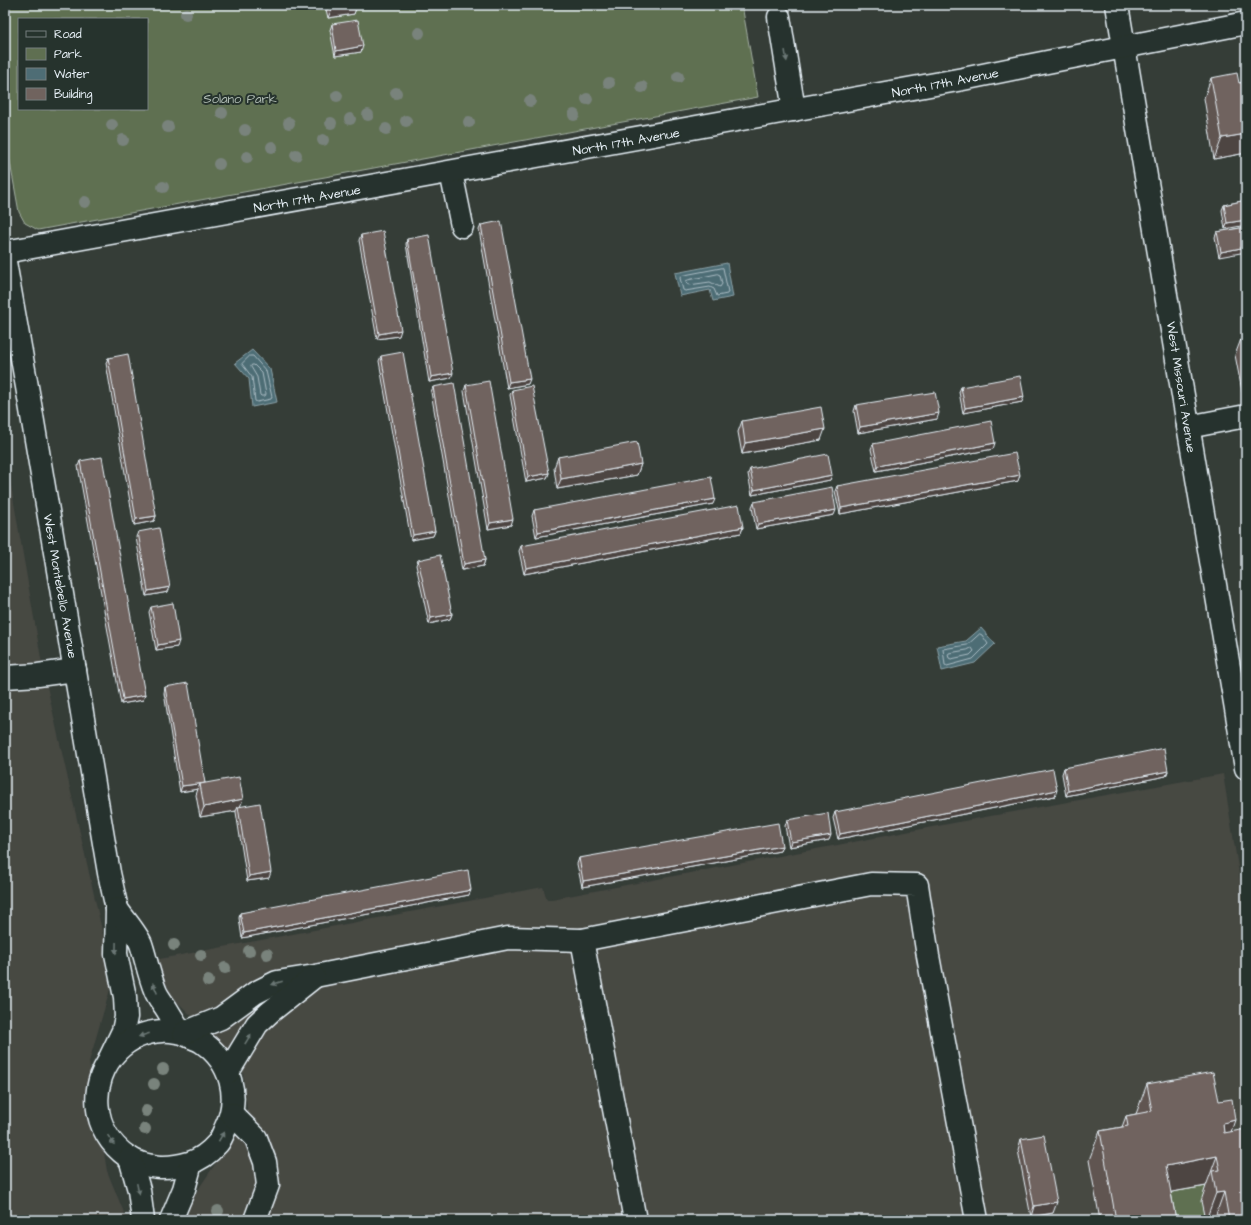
<svg xmlns="http://www.w3.org/2000/svg" width="1251" height="1225" font-family="'Architects Daughter',sans-serif">
<rect width="100%" height="100%" fill="#353d37"/>
<filter id="ink" filterUnits="userSpaceOnUse"><feTurbulence type="fractalNoise" baseFrequency=".025" numOctaves="2"/><feDisplacementMap in="SourceGraphic" scale="8" xChannelSelector="R" yChannelSelector="G"/><feConvolveMatrix kernelMatrix="1 2 1 2 8 2 1 2 1" color-interpolation-filters="sRGB"/></filter>
<g filter="url(#ink)">
<!-- built -->
<g fill="#474843">
<path d="M5 451 42 664 113 979 89 1062 107 1171 127 1220H5Z"/>
<path d="M1223 774 1246 917V1220H184L189 1203 226 1148 247 1109 242 1064 173 998 154 960 543 887 547 900 985 817Z"/>
</g>
<!-- green -->
<g fill="#5f6f51" stroke="#a4b0a4" fill-rule="evenodd">
<path d="M5 5H742L758 97 38 230 25 223 19 212 5 135ZM19 19H147V109H19Z"/>
<path d="M1207 1186 1205 1220H1160L1155 1195Z"/>
</g>
<!-- water -->
<g fill="#4e6d75" stroke="#8ca2a9">
<path d="M727 263 733 297 713 301 710 290 680 296 675 273Z"/>
<path d="M252 350 270 369 277 402 252 407 249 379 235 363Z"/>
<path d="M981 628 995 644 975 663 942 671 937 646 966 641Z"/>
</g>
<g fill="none" stroke-linecap="round" stroke-linejoin="round">
<!-- shore -->
<g stroke="#aabcc4" stroke-width="1">
<path d="M723 268 728 292 727 294 717 296 714 289 710 287 685 291 683 290 680 278 681 276Z"/>
<path d="M718 274 720 275 722 284 720 287 710 282 689 285 687 284 686 281 688 280Z"/>
<path d="M250 356H253L266 371 272 397 271 399 257 402 255 401 252 377 242 364Z"/>
<path d="M252 365H254L262 373 266 394 265 396H261L260 395 257 377 251 367Z"/>
<path d="M980 634 982 635 988 644 973 659 947 666 945 665 943 649 967 645Z"/>
<path d="M972 648 974 651 970 655 951 659 949 658 948 655 949 653 967 650Z"/>
</g>
<!-- minor casing -->
<g stroke="#e8f1f8" stroke-width="25">
<g id="minor">
<path d="M1117 5 1246 768"/>
<path d="M779 17 794 110"/>
<path d="M451 172 462 226"/>
<path d="M5 252 963 79 1032 65 1246 23"/>
<path d="M5 262 29 398 109 873 117 909 116 954 125 997 126 1017 123 1031 110 1058"/>
<path d="M1188 427 1246 416"/>
<path d="M5 677 38 675 75 670"/>
<path d="M117 909C123 918 137 934 141 944 146 959 149 975 155 990 157 996 162 1002 166 1008 169 1013 179 1030 183 1033 188 1037 196 1038 202 1042 231 1062 241 1097 225 1129 223 1134 221 1139 218 1143 211 1151 200 1160 189 1163 169 1169 146 1169 128 1157 91 1132 87 1081 118 1050 130 1038 146 1032 162 1031 168 1030 176 1032 183 1033"/>
<path d="M582 940 635 1220"/>
<path d="M184 1033 221 1018 255 993 277 982 315 976 508 938 582 940 871 884 917 885 928 956 977 1220"/>
<path d="M228 1072 257 1024 270 1012 314 977"/>
<path d="M232 1114 256 1138 265 1162 268 1185 255 1220"/>
<path d="M130 1158 139 1190 143 1220"/>
<path d="M171 1220 184 1189 191 1163"/>
</g>
</g>
<!-- minor -->
<use href="#minor" stroke="#26332d" stroke-width="22"/>
</g>
<!-- trees -->
<g fill="#79837c">
<circle cx="186" cy="14" r="6"/>
<circle cx="419" cy="33" r="6"/>
<circle cx="678" cy="77" r="6"/>
<circle cx="609" cy="83" r="6"/>
<circle cx="642" cy="87" r="6"/>
<circle cx="396" cy="93" r="6"/>
<circle cx="337" cy="96" r="6"/>
<circle cx="587" cy="99" r="6"/>
<circle cx="530" cy="101" r="6"/>
<circle cx="222" cy="113" r="6"/>
<circle cx="368" cy="115" r="6"/>
<circle cx="574" cy="115" r="6"/>
<circle cx="350" cy="119" r="6"/>
<circle cx="406" cy="121" r="6"/>
<circle cx="469" cy="122" r="6"/>
<circle cx="289" cy="123" r="6"/>
<circle cx="331" cy="123" r="6"/>
<circle cx="112" cy="125" r="6"/>
<circle cx="168" cy="127" r="6"/>
<circle cx="386" cy="129" r="6"/>
<circle cx="245" cy="130" r="6"/>
<circle cx="123" cy="140" r="6"/>
<circle cx="323" cy="140" r="6"/>
<circle cx="272" cy="147" r="6"/>
<circle cx="296" cy="155" r="6"/>
<circle cx="247" cy="157" r="6"/>
<circle cx="219" cy="164" r="6"/>
<circle cx="163" cy="187" r="6"/>
<circle cx="85" cy="202" r="6"/>
<circle cx="174" cy="945" r="6"/>
<circle cx="249" cy="951" r="6"/>
<circle cx="267" cy="954" r="6"/>
<circle cx="201" cy="955" r="6"/>
<circle cx="225" cy="968" r="6"/>
<circle cx="208" cy="981" r="6"/>
<circle cx="163" cy="1069" r="6"/>
<circle cx="154" cy="1084" r="6"/>
<circle cx="146" cy="1111" r="6"/>
<circle cx="145" cy="1129" r="6"/>
<circle cx="218" cy="1211" r="6"/>
</g>
<!-- wall -->
<g fill="#605551" stroke="#e8f1f8">
<path d="M325 5H357L354 14 328 18Z"/>
<path d="M332 24 361 52 335 56 330 30Z"/>
<path d="M1211 78 1239 83 1246 82V153L1214 159 1204 98Z"/>
<path d="M1246 200 1225 229 1222 210 1224 205Z"/>
<path d="M481 225 528 384 507 388 479 230Z"/>
<path d="M1246 227 1219 257 1215 237 1217 232Z"/>
<path d="M361 235 399 336 377 339 359 240Z"/>
<path d="M407 239 451 378 429 382 406 244Z"/>
<path d="M1243 334H1246V401H1244L1235 355Z"/>
<path d="M381 356 435 531 433 536 411 540 379 361Z"/>
<path d="M108 358 156 516 154 521 134 525 106 363Z"/>
<path d="M466 385 511 525 488 529 464 391Z"/>
<path d="M433 387 485 560 483 566 462 570 431 392Z"/>
<path d="M961 387 1022 402 963 413 959 392Z"/>
<path d="M512 390 549 473 547 478 526 482 510 395Z"/>
<path d="M856 405 937 419 858 433 854 411Z"/>
<path d="M742 421 821 440 742 454 738 432Z"/>
<path d="M873 444 993 449 876 471 871 449Z"/>
<path d="M558 457 641 464 637 475 557 489 554 468Z"/>
<path d="M80 461 145 695 143 700 121 704 78 466Z"/>
<path d="M750 469 832 475 830 480 752 495 748 474Z"/>
<path d="M1018 481 840 514 835 491 837 486Z"/>
<path d="M754 502 834 515 756 529 752 507Z"/>
<path d="M713 504 536 537 532 516 534 510Z"/>
<path d="M743 527 741 533 524 574 519 551 521 546Z"/>
<path d="M138 532 168 592 146 596 136 537Z"/>
<path d="M418 560 452 614 450 619 429 624 416 565Z"/>
<path d="M151 607 177 647 156 650 149 612Z"/>
<path d="M165 687 205 783 241 806 269 878 247 881 236 812V811L200 817 196 795 198 789 180 792 164 693Z"/>
<path d="M1064 768 1168 771 1166 776 1066 796 1062 774Z"/>
<path d="M1055 796 838 839 833 818 835 812Z"/>
<path d="M787 820 829 840 789 847 785 826Z"/>
<path d="M782 846 780 851 582 887 577 864 579 858Z"/>
<path d="M469 895 242 938 239 918 240 913Z"/>
<path d="M1147 1084 1219 1101 1231 1131 1246 1220H1205L1201 1201 1206 1186 1171 1192 1176 1220H1100L1089 1160 1100 1131 1122 1127 1126 1116 1136 1114Z"/>
<path d="M1021 1139 1053 1213 1031 1217 1018 1150Z"/>
</g>
<!-- shaded-wall -->
<g fill="#4e4542" stroke="#e8f1f8">
<path d="M346 5H357L354 14 328 18 332 8Z"/>
<path d="M363 46 361 52 335 56 336 51Z"/>
<path d="M1246 134V153L1214 159 1222 138Z"/>
<path d="M1246 220V225L1225 229 1227 223Z"/>
<path d="M1246 247V252L1219 257 1221 252Z"/>
<path d="M401 330 399 336 377 339 379 334Z"/>
<path d="M453 373 451 378 429 382 431 377Z"/>
<path d="M530 379 528 384 507 388 509 382Z"/>
<path d="M1024 397 1022 402 963 413 965 408Z"/>
<path d="M939 413 937 419 858 433 860 427Z"/>
<path d="M825 429 821 440 742 454 745 443Z"/>
<path d="M995 443 993 449 876 471 878 466Z"/>
<path d="M641 464 637 475 557 489 561 479Z"/>
<path d="M549 473 547 478 526 482 528 477Z"/>
<path d="M832 475 830 480 752 495 754 490Z"/>
<path d="M1020 475 1018 481 840 514 841 508Z"/>
<path d="M715 499 713 504 536 537 538 532Z"/>
<path d="M836 510 834 515 756 529 758 524Z"/>
<path d="M156 516 154 521 134 525 136 519Z"/>
<path d="M513 519 511 525 488 529 490 523Z"/>
<path d="M743 527 741 533 524 574 526 568Z"/>
<path d="M435 531 433 536 411 540 413 535Z"/>
<path d="M485 560 483 566 462 570 464 564Z"/>
<path d="M170 587 168 592 146 596 148 591Z"/>
<path d="M452 614 450 619 429 624 431 618Z"/>
<path d="M179 641 177 647 156 650 158 645Z"/>
<path d="M145 695 143 700 121 704 123 699Z"/>
<path d="M1168 771 1166 776 1066 796 1068 791Z"/>
<path d="M205 783 200 784 198 789 180 792 182 786Z"/>
<path d="M1057 790 1055 796 838 839 840 834Z"/>
<path d="M243 799 239 810 238 807 236 811 200 817 204 807Z"/>
<path d="M831 835 829 840 789 847 791 842Z"/>
<path d="M782 846 780 851 582 887 583 881Z"/>
<path d="M271 872 269 878 247 881 249 876Z"/>
<path d="M471 890 469 895 242 938 244 933Z"/>
<path d="M1235 1120 1225 1150 1223 1123Z"/>
<path d="M1217 1156 1206 1186 1155 1195 1166 1166Z"/>
<path d="M1224 1192 1214 1220H1206L1216 1193Z"/>
<path d="M1057 1202 1053 1213 1031 1217 1034 1206Z"/>
</g>
<!-- building -->
<g fill="#70635e" stroke="#e8f1f8">
<path d="M331 5H346L332 8Z"/>
<path d="M358 20 363 46 336 51 332 24Z"/>
<path d="M1237 73 1239 83 1246 82V134L1222 138 1211 78Z"/>
<path d="M1246 200V220L1227 223 1224 205Z"/>
<path d="M501 221 530 379 509 382 481 225Z"/>
<path d="M1246 227V247L1221 252 1217 232Z"/>
<path d="M383 231 401 330 379 334 361 235Z"/>
<path d="M429 235 453 373 431 377 407 239Z"/>
<path d="M1243 334H1246V350Z"/>
<path d="M403 352 435 531 413 535 381 356Z"/>
<path d="M128 354 156 516 136 519 108 358Z"/>
<path d="M1020 376 1024 397 965 408 961 387Z"/>
<path d="M489 381 513 519 490 523 466 385Z"/>
<path d="M454 383 485 560 464 564 433 387Z"/>
<path d="M532 386 549 473 528 477 512 390Z"/>
<path d="M935 392 939 413 860 427 856 405Z"/>
<path d="M821 407 825 429 745 443 742 421Z"/>
<path d="M991 421 995 443 878 466 873 444Z"/>
<path d="M637 442 641 464 561 479 558 457Z"/>
<path d="M1015 453 1020 475 841 508 837 486Z"/>
<path d="M828 454 832 475 754 490 750 469Z"/>
<path d="M102 457 145 695 123 699 80 461Z"/>
<path d="M711 477 715 499 538 532 534 510Z"/>
<path d="M832 487 836 510 758 524 754 502Z"/>
<path d="M739 505 743 527 526 568 521 546Z"/>
<path d="M159 528 170 587 148 591 138 532Z"/>
<path d="M440 555 452 614 431 618 418 560Z"/>
<path d="M173 603 179 641 158 645 151 607Z"/>
<path d="M188 683 205 783 182 786 165 687Z"/>
<path d="M1164 748 1168 771 1068 791 1064 768Z"/>
<path d="M1053 769 1057 790 840 834 835 812Z"/>
<path d="M239 777 243 799 204 807 200 784Z"/>
<path d="M260 803 271 872 249 876 238 807Z"/>
<path d="M828 813 831 835 791 842 787 820Z"/>
<path d="M778 823 782 846 583 881 579 858Z"/>
<path d="M468 870 471 890 244 933 240 913Z"/>
<path d="M1213 1072 1219 1101 1232 1099 1235 1120 1223 1123 1224 1133 1246 1129V1220H1229L1224 1192 1216 1193 1212 1171 1220 1170 1217 1156 1166 1166 1176 1220H1116L1100 1131 1128 1126 1126 1116 1152 1111 1147 1084Z"/>
<path d="M1044 1135 1057 1202 1034 1206 1021 1139Z"/>
</g>
<!-- one-way arrows -->
<defs><path id="oneway-solid" d="M-6-.8H1V-3.2L6.5 0L1 3.2V.8H-6Z"/></defs>
<g fill="#6a7674">
<use href="#oneway-solid" transform="translate(786 56) rotate(81)"/>
<use href="#oneway-solid" transform="translate(116 948) rotate(91)"/>
<use href="#oneway-solid" transform="translate(277 983) rotate(163)"/>
<use href="#oneway-solid" transform="translate(155 988) rotate(-112)"/>
<use href="#oneway-solid" transform="translate(144 1035) rotate(163)"/>
<use href="#oneway-solid" transform="translate(248 1039) rotate(-58)"/>
<use href="#oneway-solid" transform="translate(221 1137) rotate(-60)"/>
<use href="#oneway-solid" transform="translate(111 1140) rotate(55)"/>
<use href="#oneway-solid" transform="translate(138 1189) rotate(78)"/>
</g>
</g>
<g text-anchor="middle" stroke-width="4" stroke-linejoin="round" paint-order="stroke">
<!-- street labels -->
<g font-size="13" fill="#e8f1f8" stroke="#26332d">
<text transform="translate(945 82) rotate(-11)" y="5">North 17th Avenue</text>
<text transform="translate(626 141) rotate(-10)" y="5">North 17th Avenue</text>
<text transform="translate(307 198) rotate(-10)" y="5">North 17th Avenue</text>
<text transform="translate(1182 387) rotate(81)" y="5">West Missouri Avenue</text>
<text transform="translate(61 586) rotate(80)" y="5">West Montebello Avenue</text>
</g>
<!-- park labels -->
<g font-size="13" fill="#b1bdb5" stroke="#26332d">
<text x="240" y="103">Solano Park</text>
</g>
</g>
<!-- margin -->
<rect width="1251" height="1225" fill="none" stroke="#26332d" stroke-width="20"/>
<rect x="10" y="10" width="1231" height="1205" fill="none" stroke="#e8f1f8" stroke-width="1.5" filter="url(#ink)"/>
<!-- legend -->
<rect x="18" y="18" width="130" height="92" fill="#26332d" stroke="#747f7e"/>
<rect x="26" y="31" width="20" height="6" fill="#26332d" stroke="#747f7e"/>
<text x="54" y="38" font-size="12" fill="#e8f1f8">Road</text>
<rect x="26" y="48" width="20" height="12" fill="#5f6f51" stroke="#747f7e"/>
<text x="54" y="58" font-size="12" fill="#e8f1f8">Park</text>
<rect x="26" y="68" width="20" height="12" fill="#4e6d75" stroke="#747f7e"/>
<text x="54" y="78" font-size="12" fill="#e8f1f8">Water</text>
<rect x="26" y="88" width="20" height="12" fill="#70635e" stroke="#747f7e"/>
<text x="54" y="98" font-size="12" fill="#e8f1f8">Building</text>
</svg>
